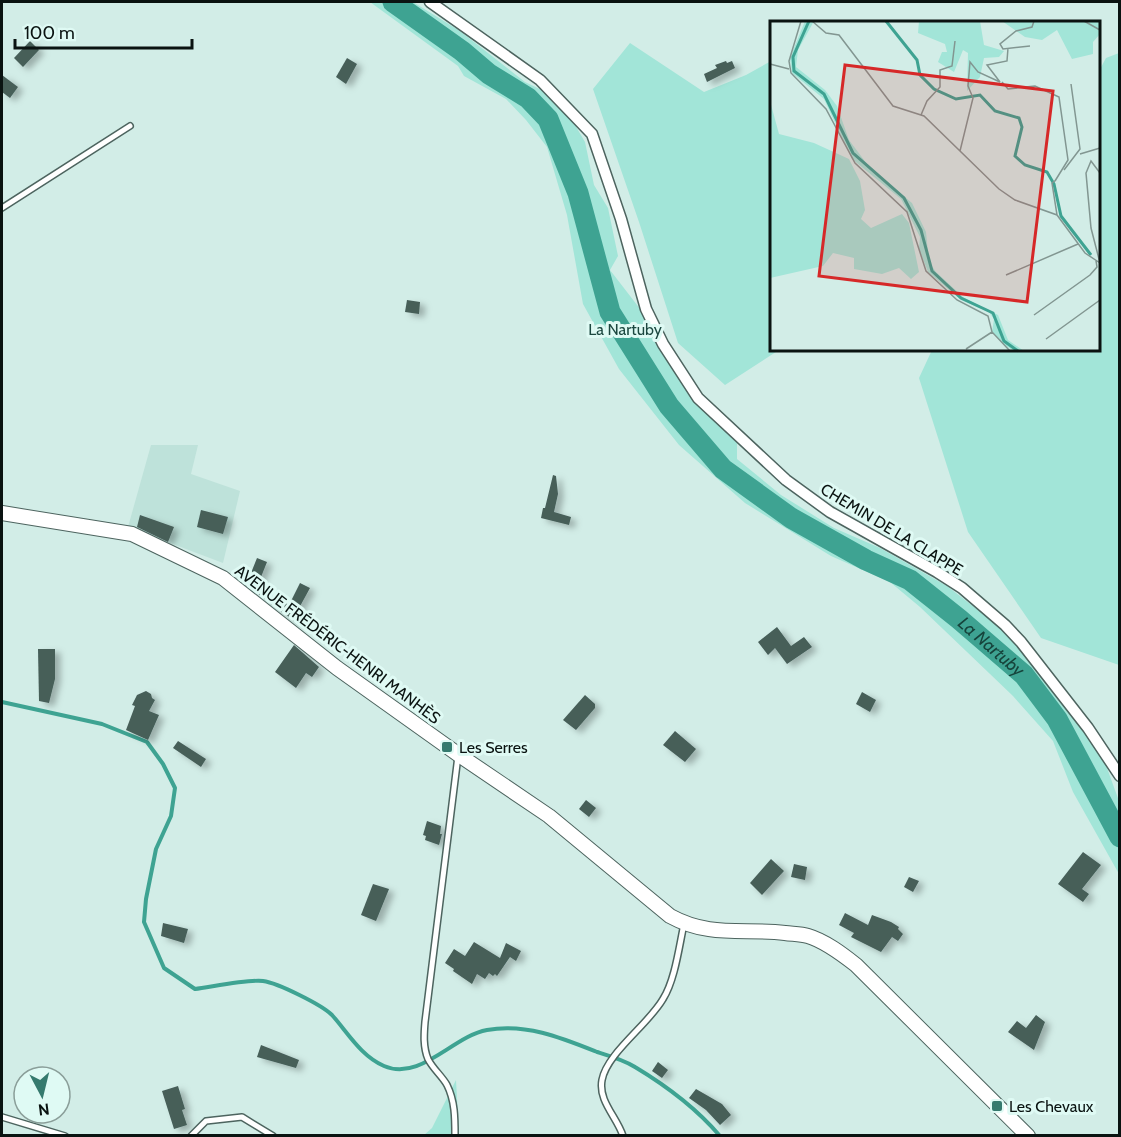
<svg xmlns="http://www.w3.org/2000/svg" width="1121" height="1137" font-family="Cabin,sans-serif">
<defs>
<filter id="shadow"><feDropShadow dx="5.5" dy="3.5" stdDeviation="3" flood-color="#0004"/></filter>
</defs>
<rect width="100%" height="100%" fill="#d2ede7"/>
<!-- built -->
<path fill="#bee2da" d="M151 445H198L191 474 240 491 223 563 128 527Z"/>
<!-- green -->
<g fill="#a2e5d8">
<path d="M370 2H413L460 31 525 82 548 93 568 113 585 142 594 185 608 208 618 256 610 270 644 314 662 353 695 403 737 443V459L781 495 834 528 880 548 947 586 1022 644 1099 746 1119 801V874L1073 792 1053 741 1013 696 920 607 890 582 831 556 745 503 679 445 619 369 583 304 567 215 547 147 526 120 506 99 464 76 458 66Z"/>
<path d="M630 43 704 92 746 75 771 61 772 350H779L725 385 678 343 639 222 593 89Z"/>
<path d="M1119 53H1120L1119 665 1041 638 968 532 919 378 932 350H1098L1099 71 1106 58Z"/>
<path d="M456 1080 459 1135 423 1136 432 1128Z"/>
</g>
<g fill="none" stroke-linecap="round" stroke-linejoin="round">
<!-- stream -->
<path stroke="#3ea392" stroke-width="4" d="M2 702 102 724 147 742 163 764 175 788 171 816 156 849 146 899 144 922 164 968 195 989C211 987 249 979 263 981 278 983 322 1005 332 1015 348 1033 361 1056 384 1066 420 1082 453 1036 487 1030 526 1023 562 1038 597 1052 610 1056 624 1060 635 1067 665 1085 697 1109 720 1136"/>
<!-- river -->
<path stroke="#3ea392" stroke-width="21" id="s1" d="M393 2 462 51 489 74 528 98 548 119 578 193 610 312 669 406 723 469 791 518 866 560 910 580 959 619 1024 675 1057 719 1120 837"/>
</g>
<!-- building -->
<g fill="#465e59" filter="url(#shadow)">
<path d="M30 41 39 50 23 67 14 58Z"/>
<path d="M347 58 357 64 346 84 336 77Z"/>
<path d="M726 61 727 63 732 61 735 68 707 82 704 74 717 68 715 65Z"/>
<path d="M2 75 18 87 10 98 2 92Z"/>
<path d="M407 300 420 302 419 314 405 312Z"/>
<path d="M553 475 556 476 558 494 554 512 571 517 569 525 541 518 543 508H545Z"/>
<path d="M201 510 228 517 223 534 197 527Z"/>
<path d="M140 515 174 527 168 542 137 527Z"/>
<path d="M257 558 267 562 257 587 247 583Z"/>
<path d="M300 583 310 588 298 610 303 612 297 623 252 589 265 593 289 605Z"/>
<path d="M777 627 791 646 804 637 812 647 787 664 775 648 768 655 758 642Z"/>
<path d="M294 645 319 667 312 677 306 673 296 688 275 672Z"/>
<path d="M38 649H55V679L49 703 39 701Z"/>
<path d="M146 691 151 694 152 698 155 700 149 711 159 715 148 740 126 730 135 706 132 705 137 695Z"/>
<path d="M862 692 876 700 870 712 856 704Z"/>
<path d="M585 695 595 704V708L576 730 563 720Z"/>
<path d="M675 731 696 749 685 762 663 745Z"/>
<path d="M178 741 206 759 201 767 173 748Z"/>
<path d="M586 800 596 808 589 817 579 809Z"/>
<path d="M427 821 441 826 440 834H442L439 845 425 840 426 836 423 835Z"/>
<path d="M1083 852 1101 865 1082 889 1089 894 1083 902 1058 884Z"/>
<path d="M771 859 784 871 762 895 750 883Z"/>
<path d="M794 864 807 867 805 880 791 877Z"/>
<path d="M909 877 919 881 913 892 904 887Z"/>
<path d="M373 884 389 889 376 921 361 915Z"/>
<path d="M845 913 868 925 872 915 891 922 899 927 898 929 903 934 898 941 892 937 881 952 851 937 854 933 839 925Z"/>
<path d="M163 923 188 929 184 943 161 936Z"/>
<path d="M474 942 500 958 506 943 521 951 516 961 510 957 497 976 495 974 493 976 489 973 485 979 477 974 472 984 453 971 454 969 445 963 454 949 465 956Z"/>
<path d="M1036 1015 1045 1022 1034 1050 1008 1032 1017 1021 1026 1028Z"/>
<path d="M261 1045 299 1060 296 1068 257 1057Z"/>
<path d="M658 1062 668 1070 662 1078 652 1071Z"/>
<path d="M178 1086 185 1109 182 1110 187 1125 174 1129 162 1091Z"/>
<path d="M696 1089 722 1104 731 1115 720 1125 706 1110 689 1098Z"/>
</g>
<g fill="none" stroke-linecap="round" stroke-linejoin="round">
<!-- service casing -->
<g stroke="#4d645f" stroke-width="8">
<g id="service">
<path d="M2 208 130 126"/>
<path d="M2 1117 65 1136"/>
<path d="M191 1136 206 1121 242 1117 273 1136"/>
<path d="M455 1136C455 1118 455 1101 447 1085 442 1076 433 1069 428 1059 423 1047 424 1034 425 1022L458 756"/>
<path d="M623 1136C617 1117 598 1101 602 1080 607 1053 648 1025 663 999 675 980 679 947 684 924"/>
</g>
</g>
<!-- minor casing -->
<g stroke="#4d645f" stroke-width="13">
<path id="minor" d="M430 2 540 80 592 134 621 219 646 309 663 344 698 398 786 480 830 512 937 572 962 588 1005 625 1021 642 1088 728 1120 776"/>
</g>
<!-- tertiary casing -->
<g stroke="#4d645f" stroke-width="16">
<path id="tertiary" d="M2 513 132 534 223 578 337 668 459 755 549 816 670 916C710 938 743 928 785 933 792 934 801 934 808 936 825 941 842 954 856 965L1028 1136"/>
</g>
<!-- service -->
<use href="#service" stroke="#fff" stroke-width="5"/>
<!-- minor -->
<use href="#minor" stroke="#fff" stroke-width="10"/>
<!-- tertiary -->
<use href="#tertiary" stroke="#fff" stroke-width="14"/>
</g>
<!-- markers -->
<g fill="#357a6e" stroke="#dffaf4" stroke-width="2">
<rect x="441" y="741" width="12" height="12" rx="3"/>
<rect x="991" y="1100" width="12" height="12" rx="3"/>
</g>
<g text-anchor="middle" stroke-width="6" stroke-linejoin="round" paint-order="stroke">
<!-- park labels -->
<g font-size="16" fill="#1c4840" stroke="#dffaf4">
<text x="625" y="335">La Nartuby</text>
</g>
<!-- street labels -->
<g font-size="16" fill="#0a1311" stroke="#dffaf4">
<text transform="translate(892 529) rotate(31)" y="6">CHEMIN DE LA CLAPPE</text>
<text transform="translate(338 644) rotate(37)" y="6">AVENUE FRÉDÉRIC-HENRI MANHÈS</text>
</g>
<!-- poi labels -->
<g font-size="16" fill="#0a1311" stroke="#dffaf4" text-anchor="start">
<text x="459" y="753">Les Serres</text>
<text x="1009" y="1112">Les Chevaux</text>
</g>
<!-- water labels -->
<g font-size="18" font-style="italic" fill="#16433b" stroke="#dffaf4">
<text dy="6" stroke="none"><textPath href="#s1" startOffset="915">La Nartuby</textPath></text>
</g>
</g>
<!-- overview -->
<g transform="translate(770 21)">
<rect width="330" height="330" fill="#d2ede7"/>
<path d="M35 0H44L28 29 26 46 55 69 67 85 79 119 100 147 142 182 156 211 159 241 166 251 193 276 228 294 238 319 254 330H244L233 323 222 311 224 298 219 291 191 279 158 251 149 228 150 216 131 178 82 138 54 78 22 52 20 37ZM149 0H210L214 24 234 30 229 36 214 37 210 56 197 70 198 32 193 29 184 51 168 41 172 31H177L175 23 148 12ZM232 0H330V13L323 21V33L302 38 287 9 272 19 255 16ZM0 80 9 113 44 122 79 138 90 160 95 189 91 198 101 207 132 193 139 202 149 251 141 258 129 247 112 253 84 248V237L63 232 53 245 0 257Z" fill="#a2e5d8"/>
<path fill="none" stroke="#3ea392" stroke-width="3" d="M39 0 23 36 24 50 54 73 83 132 134 177 151 209 162 250 191 277 223 292 234 320 248 330M116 0 147 39 150 54 164 68 186 78 210 74 225 90 249 97 252 106 245 135 255 144 277 151 284 163 291 195 321 234"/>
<path fill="none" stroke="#829691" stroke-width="1.5" d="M31 0 19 40 21 52 56 88 85 142 137 191 156 250 187 279 218 295 222 311 240 330M42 0 56 12 69 14 123 85 154 95 229 168 245 179 287 194 315 232 330 242M314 0 330 9M260 25 233 28 230 23 246 10 262 6 264 0M0 43 19 48M232 61 238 68 265 65 289 76 298 139 285 160M151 94 157 80 170 66V49L182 45 185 20M190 130 203 77 198 65 200 41 208 51 230 61 217 44 237 40 238 27M310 133 330 127M294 149 310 128 301 63M286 159 282 162 287 194M330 242 321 207 316 152 321 140 330 152M236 254 308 223M264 294 320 254 327 246 326 240M276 318 330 279M196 328 222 311"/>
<path fill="#d62828" fill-opacity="0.15" stroke="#d62828" stroke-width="3" d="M75 44 283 70 257 281 49 255Z"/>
<rect width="330" height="330" fill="none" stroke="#0a1311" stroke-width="3"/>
</g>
<!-- border -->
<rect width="1121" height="1137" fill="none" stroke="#0a1311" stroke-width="6"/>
<!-- north arrow -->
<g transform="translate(42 1095) rotate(173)"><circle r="28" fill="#dffaf4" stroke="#8a9e99" stroke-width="1.5"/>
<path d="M0-4.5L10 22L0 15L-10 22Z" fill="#357a6e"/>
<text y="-9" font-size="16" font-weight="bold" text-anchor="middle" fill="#0a1311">N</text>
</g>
<!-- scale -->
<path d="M15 39v9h177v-9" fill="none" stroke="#0a1311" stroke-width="3"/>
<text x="24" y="39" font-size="18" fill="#0a1311" stroke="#dffaf4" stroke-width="4.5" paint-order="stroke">100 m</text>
</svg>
